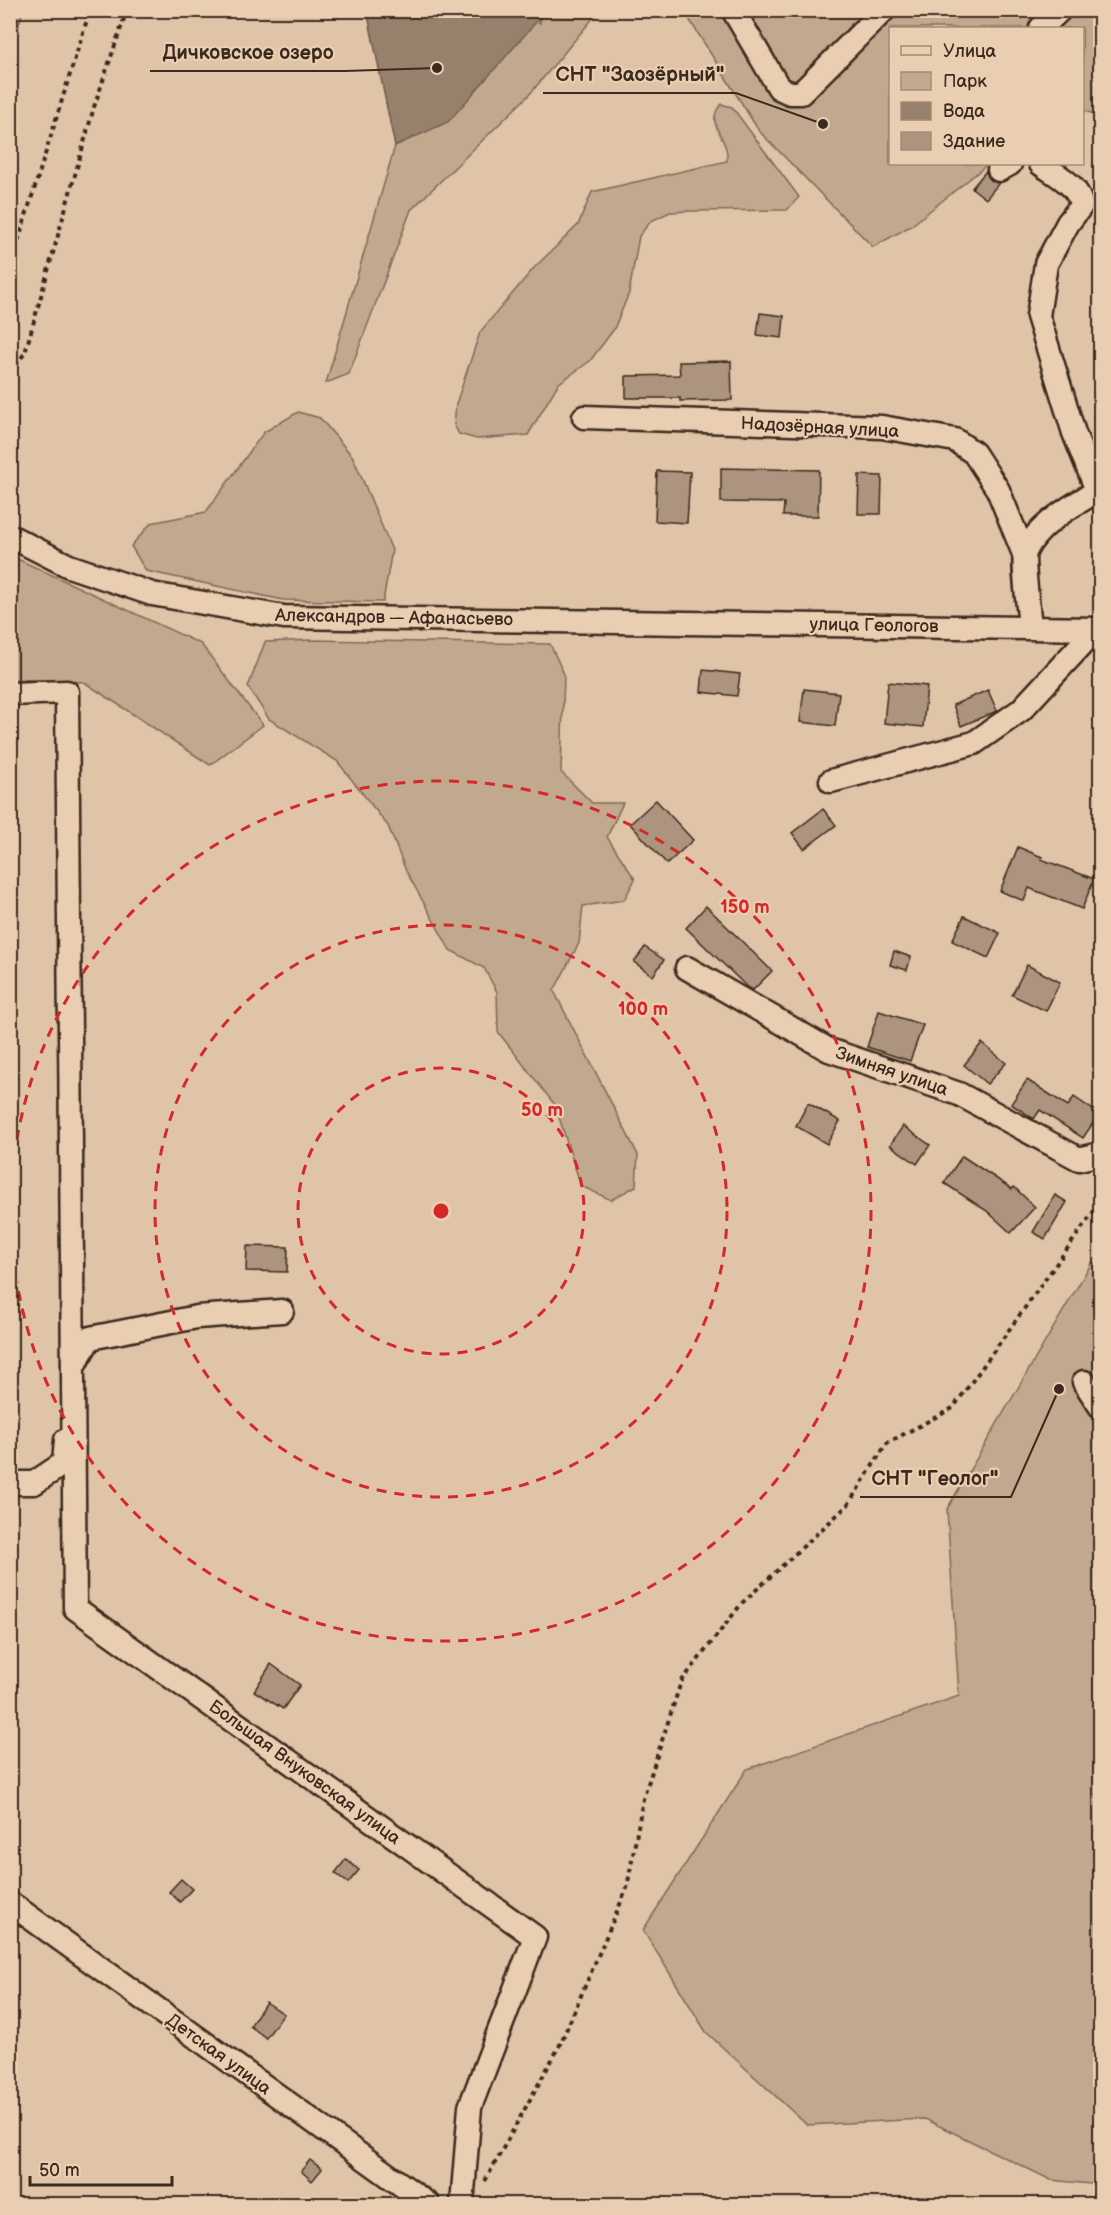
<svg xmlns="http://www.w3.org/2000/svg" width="1111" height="2215" font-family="'Balsamiq Sans',sans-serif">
<rect width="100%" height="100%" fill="#e0c4a8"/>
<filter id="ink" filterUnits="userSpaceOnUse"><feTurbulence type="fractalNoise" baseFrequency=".0167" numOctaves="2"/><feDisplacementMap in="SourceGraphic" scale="12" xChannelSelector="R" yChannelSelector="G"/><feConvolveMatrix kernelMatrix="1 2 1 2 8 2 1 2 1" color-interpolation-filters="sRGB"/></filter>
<g filter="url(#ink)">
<!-- green -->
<g fill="#c1a88f" stroke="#7e6956" stroke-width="1.5">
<path d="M11 10 23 11 11 49 10 11Z"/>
<path d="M369 11H529L540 23 542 11H599L529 95 411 210 349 374 326 383 395 146 368 15Z"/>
<path d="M684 11H1100V117L1083 110 1082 28H890V164H988L911 226 873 247 759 131Z"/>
<path d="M721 104 732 107 799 197 787 210 690 211 670 212 651 221 639 236 629 293 614 329 590 361 558 384 528 435 477 439 459 434 454 425 456 404 480 332 534 268 578 225 592 192 727 161C730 137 703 126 721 104Z"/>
<path d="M298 412 320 418 353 457 392 550 383 602 283 600 146 571 131 546 151 523 206 512 264 432Z"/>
<path d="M11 556 201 644 263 725 210 765 84 682 11 679Z"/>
<path d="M311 640 550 644 564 674 561 772 592 803H623L607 837 635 879 624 900 583 906 579 943 554 991 638 1155 636 1186 611 1200 581 1186 555 1105 498 1032 497 992 484 968 450 950 406 871 388 826 337 761 269 719 248 687 265 642Z"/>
<path d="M1092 1262 1100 1268V2185L1051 2180 925 2119 807 2125 706 2032 643 1930 747 1769 959 1696 947 1509Z"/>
</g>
<!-- water -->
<path fill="#98816c" stroke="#735e4d" stroke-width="1.5" d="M369 10H546V11L448 122 395 146 368 15Z"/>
<!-- building -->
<g fill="#ac947e" stroke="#3b2a1e" stroke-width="1.5">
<path d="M986 171 992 181 999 183 986 199 972 188Z"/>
<path d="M760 313 784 316 782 338 757 335Z"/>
<path d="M731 361 732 400 680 401V398H626V376L680 375 679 362Z"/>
<path d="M721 468 819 470 818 516H783L784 503 721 502Z"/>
<path d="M657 471 690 472 687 523 655 521Z"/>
<path d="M859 475 882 476 881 514H858Z"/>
<path d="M703 670 740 674 737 696 701 692Z"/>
<path d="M888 682 927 686 923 727 884 723Z"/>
<path d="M804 689 839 693 835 726 800 722Z"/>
<path d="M988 690 997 711 961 726 953 705Z"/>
<path d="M656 800 693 840 667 864 630 824Z"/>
<path d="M823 809 836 825 804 849 792 833Z"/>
<path d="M1018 847 1042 857 1041 859 1094 879 1082 909 1029 888 1024 901 1000 891Z"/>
<path d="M706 906 772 971 753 990 746 986 686 928Z"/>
<path d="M964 916 1000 933 988 958 952 941Z"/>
<path d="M645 947 664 960 653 976 634 962Z"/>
<path d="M894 951 911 957 907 970 890 965Z"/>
<path d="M1027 965 1060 982 1046 1011 1012 995Z"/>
<path d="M879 1011 923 1025 910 1061 867 1047Z"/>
<path d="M982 1043 1006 1063 987 1084 964 1065Z"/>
<path d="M1027 1080 1068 1106 1074 1097 1099 1114 1083 1138 1040 1110 1034 1119 1011 1104Z"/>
<path d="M808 1103 840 1121 827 1144 796 1126Z"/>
<path d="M903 1126 930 1145 917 1164 890 1145Z"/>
<path d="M962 1156 1012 1189 1014 1187 1035 1207 1011 1233 987 1211 944 1183Z"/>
<path d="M1055 1195 1067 1202 1045 1239 1033 1232Z"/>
<path d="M247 1246 288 1247 287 1272 246 1271Z"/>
<path d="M271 1664 300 1685 283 1709 254 1691Z"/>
<path d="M346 1859 359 1870 348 1883 335 1873Z"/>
<path d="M181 1879 192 1889 180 1902 169 1892Z"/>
<path d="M266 2002 284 2014 266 2038 250 2026Z"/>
<path d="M310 2160 322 2169 312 2181 301 2171Z"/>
</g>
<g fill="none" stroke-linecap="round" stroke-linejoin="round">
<!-- minor casing -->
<g stroke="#3b2a1e" stroke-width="27">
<g id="minor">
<path d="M733 10 779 88 790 93H801L884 10"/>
<path d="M1041 28 1060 10"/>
<path d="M1041 164C1056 175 1080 186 1081 206L1068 223 1046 264 1038 316 1074 433 1100 498"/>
<path d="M999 170 1010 164"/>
<path d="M584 417 882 427 955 440 974 453 998 490 1024 554"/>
<path d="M10 536 69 566 152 594 284 617 1100 629"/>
<path d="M1030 627C1029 614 1022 562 1025 552 1037 525 1075 503 1100 490"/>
<path d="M10 694 67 692 75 1608 535 1937 470 2107 462 2204"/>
<path d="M831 781 974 743 1021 710 1096 629"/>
<path d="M687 968 829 1050 959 1094 1079 1159 1100 1154"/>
<path d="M74 1365 90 1338 197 1317 282 1311"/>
<path d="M1084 1382 1100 1406"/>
<path d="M10 1483H34L64 1463 66 1440"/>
<path d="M10 1903 428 2204"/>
</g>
</g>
<!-- path -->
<g stroke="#3b2a1e" stroke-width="4" stroke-dasharray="4.5 4.5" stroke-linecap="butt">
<path d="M10 267 90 10"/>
<path d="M10 372 25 353 94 107 127 10"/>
<path d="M485 2181 559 2047 627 1888 643 1799 681 1682 742 1603 848 1505 887 1443 953 1408 1100 1203"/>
</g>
<!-- minor -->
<use href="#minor" stroke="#eaceb1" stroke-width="22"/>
</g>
</g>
<!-- distance rings -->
<g fill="none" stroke="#d62828" stroke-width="3" stroke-dasharray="10 8">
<circle cx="441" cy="1211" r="143"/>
<circle cx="441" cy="1211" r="286"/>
<circle cx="441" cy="1211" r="430"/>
</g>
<g text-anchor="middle" stroke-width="4.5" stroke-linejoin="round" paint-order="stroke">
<!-- street labels -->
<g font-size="18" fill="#3b2a1e" stroke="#eaceb1">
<text transform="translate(820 427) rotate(3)" y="6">Надозёрная улица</text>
<text transform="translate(394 617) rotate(1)" y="6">Александров — Афанасьево</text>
<text transform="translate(874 625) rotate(1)" y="6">улица Геологов</text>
<text transform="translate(892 1071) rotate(19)" y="6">Зимняя улица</text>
<text transform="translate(305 1772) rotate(36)" y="6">Большая Внуковская улица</text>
<text transform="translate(219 2054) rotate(36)" y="6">Детская улица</text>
</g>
</g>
<circle cx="441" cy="1211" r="9" fill="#d62828" stroke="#eaceb1" stroke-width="3"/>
<g font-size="18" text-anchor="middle" font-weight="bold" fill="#d62828" stroke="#eaceb1" stroke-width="4.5" stroke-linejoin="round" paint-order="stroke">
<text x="745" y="913">150 m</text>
<text x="643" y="1015">100 m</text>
<text x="542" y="1116">50 m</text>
</g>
<!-- callouts -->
<path fill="none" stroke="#3b2a1e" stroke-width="2" d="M437 68L345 71H150M823 124L736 93H543M1059 1389L1011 1497H860"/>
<g fill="#3b2a1e" stroke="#eaceb1" stroke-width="2">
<circle cx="437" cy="68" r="6"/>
<circle cx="823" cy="124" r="6"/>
<circle cx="1059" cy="1389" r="6"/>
</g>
<g font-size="20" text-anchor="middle" font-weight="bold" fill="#3b2a1e" stroke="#eaceb1" stroke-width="4.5" stroke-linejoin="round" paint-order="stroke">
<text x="248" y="59">Дичковское озеро</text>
<text x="640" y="81">СНТ "Заозёрный"</text>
<text x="935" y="1485">СНТ "Геолог"</text>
</g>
<!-- margin -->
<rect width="1111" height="2215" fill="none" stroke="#eaceb1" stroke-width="36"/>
<rect x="18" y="18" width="1075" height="2179" fill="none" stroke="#3b2a1e" stroke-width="2" filter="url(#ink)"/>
<!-- legend -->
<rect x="889" y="27" width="195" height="138" fill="#eaceb1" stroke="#a48c76" stroke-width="1.5"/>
<rect x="901" y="46" width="30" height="9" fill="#eaceb1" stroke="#a48c76" stroke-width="1.5"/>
<text x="943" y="57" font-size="18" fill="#3b2a1e">Улица</text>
<rect x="901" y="72" width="30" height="18" fill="#c1a88f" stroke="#a48c76" stroke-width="1.5"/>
<text x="943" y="87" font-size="18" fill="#3b2a1e">Парк</text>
<rect x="901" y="102" width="30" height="18" fill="#98816c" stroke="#a48c76" stroke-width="1.5"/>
<text x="943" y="117" font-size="18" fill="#3b2a1e">Вода</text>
<rect x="901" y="132" width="30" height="18" fill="#ac947e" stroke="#a48c76" stroke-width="1.5"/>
<text x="943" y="147" font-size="18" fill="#3b2a1e">Здание</text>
<!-- scale -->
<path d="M30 2176v9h142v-9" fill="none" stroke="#3b2a1e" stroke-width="3"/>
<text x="39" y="2176" font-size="18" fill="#3b2a1e" stroke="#eaceb1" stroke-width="4.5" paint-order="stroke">50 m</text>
</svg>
